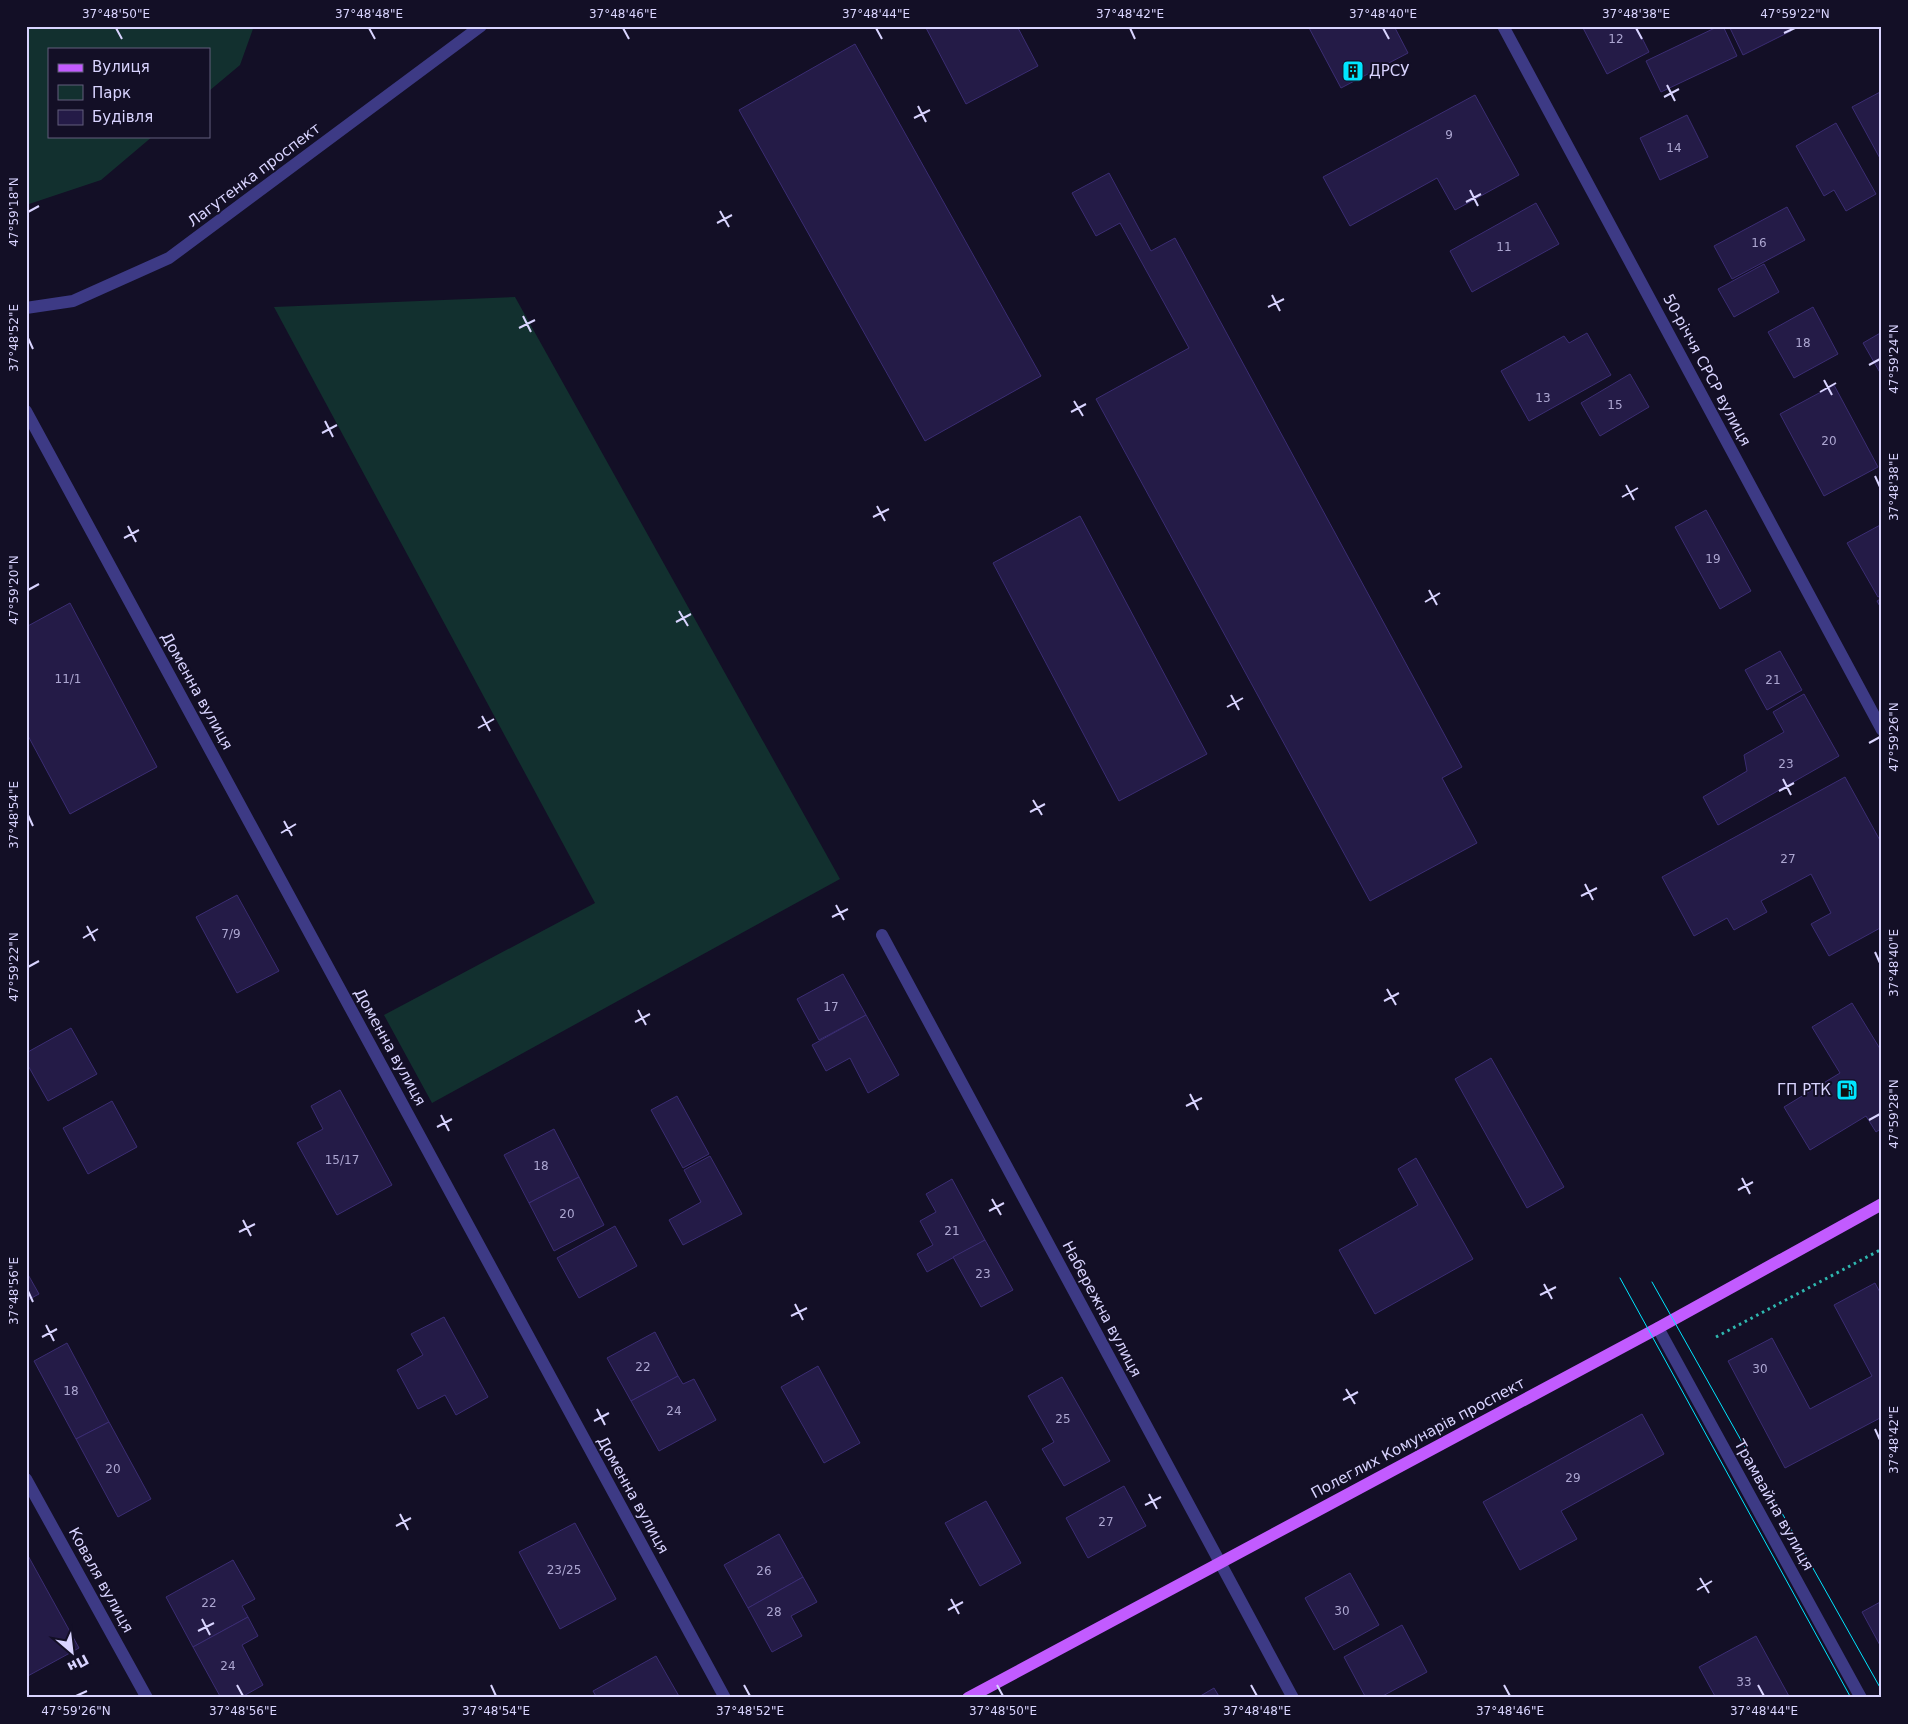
<svg xmlns="http://www.w3.org/2000/svg" width="1908" height="1724" font-family="'DejaVu Sans',sans-serif">
<rect width="100%" height="100%" fill="#130f26"/>
<!-- green -->
<g fill="#12302f">
<path d="M26 26H254L240 65 209 91V49H49V136H153L101 180 26 205Z"/>
<path d="M515 297 840 879 432 1103 384 1015 595 903 274 307Z"/>
</g>
<!-- building -->
<g fill="#241b47" stroke="#3b2d73">
<path d="M925 26H1017L1038 66 966 104Z"/>
<path d="M1308 26H1394L1408 53 1341 88Z"/>
<path d="M1582 26H1636L1649 52 1607 74Z"/>
<path d="M1719 26H1723L1737 56 1661 92 1646 61Z"/>
<path d="M1729 26H1789L1791 31 1743 55Z"/>
<path d="M855 44 1041 376 925 441 739 110Z"/>
<path d="M1882 91V162L1852 107Z"/>
<path d="M1475 95 1519 175 1455 210 1437 178 1350 226 1323 177Z"/>
<path d="M1687 115 1708 157 1660 180 1640 138Z"/>
<path d="M1836 123 1876 194 1846 211 1834 190 1824 196 1796 146Z"/>
<path d="M1109 173 1151 251 1175 238 1462 767 1442 778 1477 843 1370 901 1096 399 1189 348 1120 223 1096 236 1072 193Z"/>
<path d="M1536 203 1559 244 1472 292 1450 251Z"/>
<path d="M1787 207 1805 240 1732 279 1714 246Z"/>
<path d="M1764 264 1779 292 1734 317 1718 289Z"/>
<path d="M1813 307 1838 354 1794 378 1768 332Z"/>
<path d="M1882 332V376L1863 343Z"/>
<path d="M1587 333 1611 375 1529 421 1501 371 1564 336 1569 343Z"/>
<path d="M1630 374 1649 407 1600 436 1581 403Z"/>
<path d="M1834 385 1878 467 1824 496 1780 414Z"/>
<path d="M1706 510 1751 591 1720 609 1675 527Z"/>
<path d="M1080 516 1207 754 1119 801 993 563Z"/>
<path d="M1882 524V595L1878 597 1847 543Z"/>
<path d="M1882 598V610L1877 601Z"/>
<path d="M70 603 157 767 70 814 26 732V627Z"/>
<path d="M1780 651 1802 690 1767 710 1745 670Z"/>
<path d="M1804 694 1839 756 1718 825 1703 797 1747 771 1744 755 1784 732 1773 712Z"/>
<path d="M1845 777 1882 844V927L1829 956 1811 924 1831 913 1811 874 1761 901 1767 912 1734 930 1727 918 1694 936 1662 877Z"/>
<path d="M237 895 279 971 237 993 196 917Z"/>
<path d="M843 974 866 1015 819 1040 797 999Z"/>
<path d="M1852 1003 1882 1052V1128L1876 1132 1866 1116 1810 1150 1784 1107 1840 1073 1812 1027Z"/>
<path d="M866 1015 899 1075 868 1093 850 1058 826 1071 812 1045Z"/>
<path d="M71 1028 97 1074 48 1101 26 1062V1053Z"/>
<path d="M1491 1058 1564 1187 1527 1208 1455 1079Z"/>
<path d="M340 1090 392 1185 337 1215 297 1143 323 1129 311 1106Z"/>
<path d="M677 1096 709 1154 683 1168 651 1110Z"/>
<path d="M112 1101 137 1147 88 1174 63 1128Z"/>
<path d="M554 1129 579 1177 529 1203 504 1155Z"/>
<path d="M710 1156 742 1214 683 1245 669 1220 701 1202 684 1170Z"/>
<path d="M1416 1158 1473 1259 1375 1314 1339 1250 1418 1205 1398 1169Z"/>
<path d="M579 1177 604 1225 554 1251 529 1203Z"/>
<path d="M952 1179 985 1240 927 1272 917 1254 933 1245 920 1221 936 1212 926 1194Z"/>
<path d="M615 1226 637 1266 579 1298 557 1258Z"/>
<path d="M985 1240 1013 1290 981 1307 953 1257Z"/>
<path d="M26 1271 39 1294 26 1301Z"/>
<path d="M1875 1283 1882 1296V1417L1785 1468 1728 1361 1772 1338 1810 1409 1872 1376 1834 1305Z"/>
<path d="M444 1317 488 1397 456 1415 445 1395 418 1409 397 1370 423 1355 411 1334Z"/>
<path d="M655 1332 678 1376 631 1401 607 1358Z"/>
<path d="M67 1343 109 1422 76 1439 34 1361Z"/>
<path d="M818 1366 860 1443 824 1463 781 1387Z"/>
<path d="M678 1376 683 1384 694 1379 716 1420 659 1451 631 1401Z"/>
<path d="M1062 1377 1110 1461 1064 1486 1042 1449 1054 1442 1028 1396Z"/>
<path d="M1642 1414 1664 1454 1561 1511 1577 1539 1520 1570 1483 1502Z"/>
<path d="M109 1422 151 1499 118 1517 76 1439Z"/>
<path d="M1124 1486 1146 1526 1088 1558 1066 1518Z"/>
<path d="M986 1501 1021 1563 980 1586 945 1523Z"/>
<path d="M575 1523 616 1599 560 1629 519 1552Z"/>
<path d="M779 1534 803 1577 748 1608 724 1565Z"/>
<path d="M26 1552 79 1648 26 1677Z"/>
<path d="M233 1560 255 1599 242 1606 248 1617 193 1647 166 1597Z"/>
<path d="M1350 1573 1379 1625 1334 1650 1305 1598Z"/>
<path d="M803 1577 817 1602 791 1616 802 1636 772 1652 748 1608Z"/>
<path d="M1882 1601V1649L1862 1612Z"/>
<path d="M248 1617 258 1636 242 1645 263 1685 240 1698H221L193 1647Z"/>
<path d="M1402 1625 1427 1672 1379 1698H1366L1344 1657Z"/>
<path d="M1756 1636 1790 1698H1716L1699 1667Z"/>
<path d="M656 1656 680 1698H597L593 1691Z"/>
<path d="M1214 1688 1220 1698H1197Z"/>
</g>
<g fill="none" stroke-linecap="round" stroke-linejoin="round">
<!-- path -->
<path stroke="#2fb8b0" stroke-width="3" stroke-dasharray="2.5 4" stroke-linecap="butt" d="M1716 1337 1882 1249"/>
<!-- minor -->
<g stroke="#3d3a85" stroke-width="12">
<path d="M1503 26 1882 730"/>
<path d="M26 308 73 301 169 258 481 26"/>
<path d="M26 411 725 1698"/>
<path d="M882 935 1293 1698"/>
<path d="M1658 1328 1861 1698"/>
<path d="M26 1479 147 1698"/>
</g>
<!-- major -->
<path stroke="#c25bff" stroke-width="12" d="M968 1698 1658 1328 1882 1204"/>
<!-- tram -->
<g stroke="#00e5ff" stroke-width="1">
<path d="M1620 1278 1851 1698"/>
<path d="M1652 1282 1882 1691"/>
</g>
</g>
<!-- ticks -->
<path fill="none" stroke="#d9d4ff" stroke-width="2" d="M116 28 122 39M369 28 375 39M623 28 629 39M876 28 882 39M1130 28 1135 39M1383 28 1389 39M1636 28 1642 39M1784 33 1795 28M1667 85 1675 101M1664 97 1679 89M918 106 926 122M914 118 930 110M1470 190 1478 206M1466 202 1481 194M720 211 729 227M28 212 39 206M717 223 732 215M1272 295 1280 311M1268 307 1284 299M523 316 531 332M519 328 535 320M28 338 33 349M1869 365 1880 359M1824 380 1832 395M1820 392 1836 383M1074 401 1083 416M1071 412 1086 404M325 421 333 437M322 433 337 425M1875 476 1880 487M1626 485 1634 500M1622 497 1638 488M877 506 885 521M873 517 889 509M128 526 136 542M124 538 139 530M28 590 39 584M1429 590 1437 605M1425 602 1440 593M679 611 688 626M676 622 691 614M1231 695 1239 710M1227 707 1243 698M482 716 490 731M478 728 494 719M1869 743 1880 737M1783 779 1791 795M1779 791 1794 783M1033 800 1042 815M1030 812 1045 804M28 815 33 826M284 821 292 836M281 833 296 824M1585 884 1593 900M1581 896 1597 888M836 905 844 920M832 917 848 909M87 926 95 941M83 938 98 929M1875 952 1880 963M28 967 39 961M1387 989 1396 1005M1384 1001 1399 993M638 1010 646 1025M635 1022 650 1014M1190 1094 1198 1110M1186 1106 1202 1098M441 1115 449 1131M1869 1120 1880 1114M437 1127 452 1119M1742 1178 1750 1194M1738 1190 1753 1182M992 1199 1001 1215M989 1211 1004 1203M243 1220 251 1236M239 1232 255 1224M1544 1284 1552 1299M28 1291 33 1302M1540 1295 1556 1287M795 1304 803 1320M791 1316 807 1308M46 1325 54 1341M42 1337 57 1329M1346 1389 1355 1404M1343 1400 1358 1392M597 1409 605 1425M594 1421 609 1413M1875 1429 1880 1440M1149 1494 1157 1509M1145 1505 1161 1497M400 1514 408 1530M396 1526 411 1518M1700 1578 1709 1593M1697 1590 1712 1581M951 1599 959 1614M948 1610 963 1602M202 1619 210 1635M198 1631 214 1623M237 1685 243 1696M491 1685 496 1696M744 1685 750 1696M997 1685 1003 1696M1251 1685 1257 1696M1504 1685 1510 1696M1758 1685 1764 1696M76 1696 87 1691"/>
<!-- icons -->
<defs>
<g id="building-square" transform="scale(1.125)"><rect x="-9" y="-9" width="18" height="18" rx="4" fill="#00e5ff" stroke="#130f26"/><path d="M-4-6H4V6H1V3H-1V6H-4ZM-2.5-4.3h1.7v1.8h-1.7ZM.8-4.3h1.7v1.8H.8ZM-2.5-1h1.7V.8h-1.7ZM.8-1h1.7V.8H.8Z" fill="#111"/></g>
<g id="fuel-square" transform="scale(1.125)"><rect x="-9" y="-9" width="18" height="18" rx="4" fill="#00e5ff" stroke="#130f26"/><path d="M-5.5-6h7V0h2V4h1.3V-2.5L3-4.5l.8-.8L6-3V5H2.5V1h-1V6h-7ZM-4.2-4.7v3.2H.2V-4.7Z" fill="#111"/></g>
</defs>
<g fill-rule="evenodd">
<use href="#building-square" x="1353" y="71"/>
<use href="#fuel-square" x="1847" y="1090"/>
</g>
<g text-anchor="middle" stroke-width="4" stroke-linejoin="round" paint-order="stroke">
<!-- number labels -->
<g font-size="12" fill="#aca6d1">
<text x="1616" y="43">12</text>
<text x="1449" y="139">9</text>
<text x="1674" y="152">14</text>
<text x="1759" y="247">16</text>
<text x="1504" y="251">11</text>
<text x="1803" y="347">18</text>
<text x="1543" y="402">13</text>
<text x="1615" y="409">15</text>
<text x="1829" y="445">20</text>
<text x="1713" y="563">19</text>
<text x="68" y="683">11/1</text>
<text x="1773" y="684">21</text>
<text x="1786" y="768">23</text>
<text x="1788" y="863">27</text>
<text x="231" y="938">7/9</text>
<text x="831" y="1011">17</text>
<text x="342" y="1164">15/17</text>
<text x="541" y="1170">18</text>
<text x="567" y="1218">20</text>
<text x="952" y="1235">21</text>
<text x="983" y="1278">23</text>
<text x="643" y="1371">22</text>
<text x="1760" y="1373">30</text>
<text x="71" y="1395">18</text>
<text x="674" y="1415">24</text>
<text x="1063" y="1423">25</text>
<text x="113" y="1473">20</text>
<text x="1573" y="1482">29</text>
<text x="1106" y="1526">27</text>
<text x="564" y="1574">23/25</text>
<text x="764" y="1575">26</text>
<text x="209" y="1607">22</text>
<text x="1342" y="1615">30</text>
<text x="774" y="1616">28</text>
<text x="228" y="1670">24</text>
<text x="1744" y="1686">33</text>
</g>
<!-- poi labels -->
<g font-size="15" fill="#d9d4ff" stroke="#130f26" text-anchor="start">
<text x="1369" y="76">ДРСУ</text>
<text x="1831" y="1095" text-anchor="end">ГП РТК</text>
</g>
<!-- street labels -->
<g font-size="15" fill="#d9d4ff" stroke="#130f26">
<text transform="translate(254 175) rotate(-37)" y="5">Лагутенка проспект</text>
<text transform="translate(1707 370) rotate(62)" y="5">50-річчя СРСР вулиця</text>
<text transform="translate(197 691) rotate(61)" y="5">Доменна вулиця</text>
<text transform="translate(390 1047) rotate(61)" y="5">Доменна вулиця</text>
<text transform="translate(1102 1309) rotate(62)" y="5">Набережна вулиця</text>
<text transform="translate(1418 1438) rotate(-28)" y="5">Полеглих Комунарів проспект</text>
<text transform="translate(633 1495) rotate(61)" y="5">Доменна вулиця</text>
<text transform="translate(1774 1505) rotate(61)" y="5">Трамвайна вулиця</text>
<text transform="translate(101 1580) rotate(61)" y="5">Коваля вулиця</text>
</g>
</g>
<!-- border -->
<rect width="1908" height="1724" fill="none" stroke="#130f26" stroke-width="55"/>
<!-- legend -->
<rect x="48" y="48" width="162" height="90" fill="#130f26" stroke="#625e7d"/>
<rect x="58" y="64" width="25" height="8" fill="#c25bff" stroke="#625e7d"/>
<text x="92" y="72" font-size="15" fill="#d9d4ff">Вулиця</text>
<rect x="58" y="85" width="25" height="15" fill="#12302f" stroke="#625e7d"/>
<text x="92" y="98" font-size="15" fill="#d9d4ff">Парк</text>
<rect x="58" y="110" width="25" height="15" fill="#241b47" stroke="#625e7d"/>
<text x="92" y="122" font-size="15" fill="#d9d4ff">Будівля</text>
<!-- north arrow -->
<g transform="translate(72 1652) rotate(152)" stroke="#130f26" stroke-width="4" paint-order="stroke">
<path d="M0-4L9 19L0 12L-9 19Z" fill="#d9d4ff"/>
<text y="-8" font-size="14" font-weight="bold" text-anchor="middle" fill="#d9d4ff">Пн</text>
</g>
<rect x="28" y="28" width="1852" height="1668" fill="none" stroke="#d9d4ff" stroke-width="2"/>
<g font-size="12" text-anchor="middle" fill="#d9d4ff">
<text x="116" y="18">37°48'50"E</text>
<text x="369" y="18">37°48'48"E</text>
<text x="623" y="18">37°48'46"E</text>
<text x="876" y="18">37°48'44"E</text>
<text x="1130" y="18">37°48'42"E</text>
<text x="1383" y="18">37°48'40"E</text>
<text x="1636" y="18">37°48'38"E</text>
<text x="1795" y="18">47°59'22"N</text>
<text transform="translate(14 212) rotate(-90)" y="4">47°59'18"N</text>
<text transform="translate(14 338) rotate(-90)" y="4">37°48'52"E</text>
<text transform="translate(1894 359) rotate(-90)" y="4">47°59'24"N</text>
<text transform="translate(1894 487) rotate(-90)" y="4">37°48'38"E</text>
<text transform="translate(14 590) rotate(-90)" y="4">47°59'20"N</text>
<text transform="translate(1894 737) rotate(-90)" y="4">47°59'26"N</text>
<text transform="translate(14 815) rotate(-90)" y="4">37°48'54"E</text>
<text transform="translate(1894 963) rotate(-90)" y="4">37°48'40"E</text>
<text transform="translate(14 967) rotate(-90)" y="4">47°59'22"N</text>
<text transform="translate(1894 1114) rotate(-90)" y="4">47°59'28"N</text>
<text transform="translate(14 1291) rotate(-90)" y="4">37°48'56"E</text>
<text transform="translate(1894 1440) rotate(-90)" y="4">37°48'42"E</text>
<text x="76" y="1715">47°59'26"N</text>
<text x="243" y="1715">37°48'56"E</text>
<text x="496" y="1715">37°48'54"E</text>
<text x="750" y="1715">37°48'52"E</text>
<text x="1003" y="1715">37°48'50"E</text>
<text x="1257" y="1715">37°48'48"E</text>
<text x="1510" y="1715">37°48'46"E</text>
<text x="1764" y="1715">37°48'44"E</text>
</g>
</svg>
